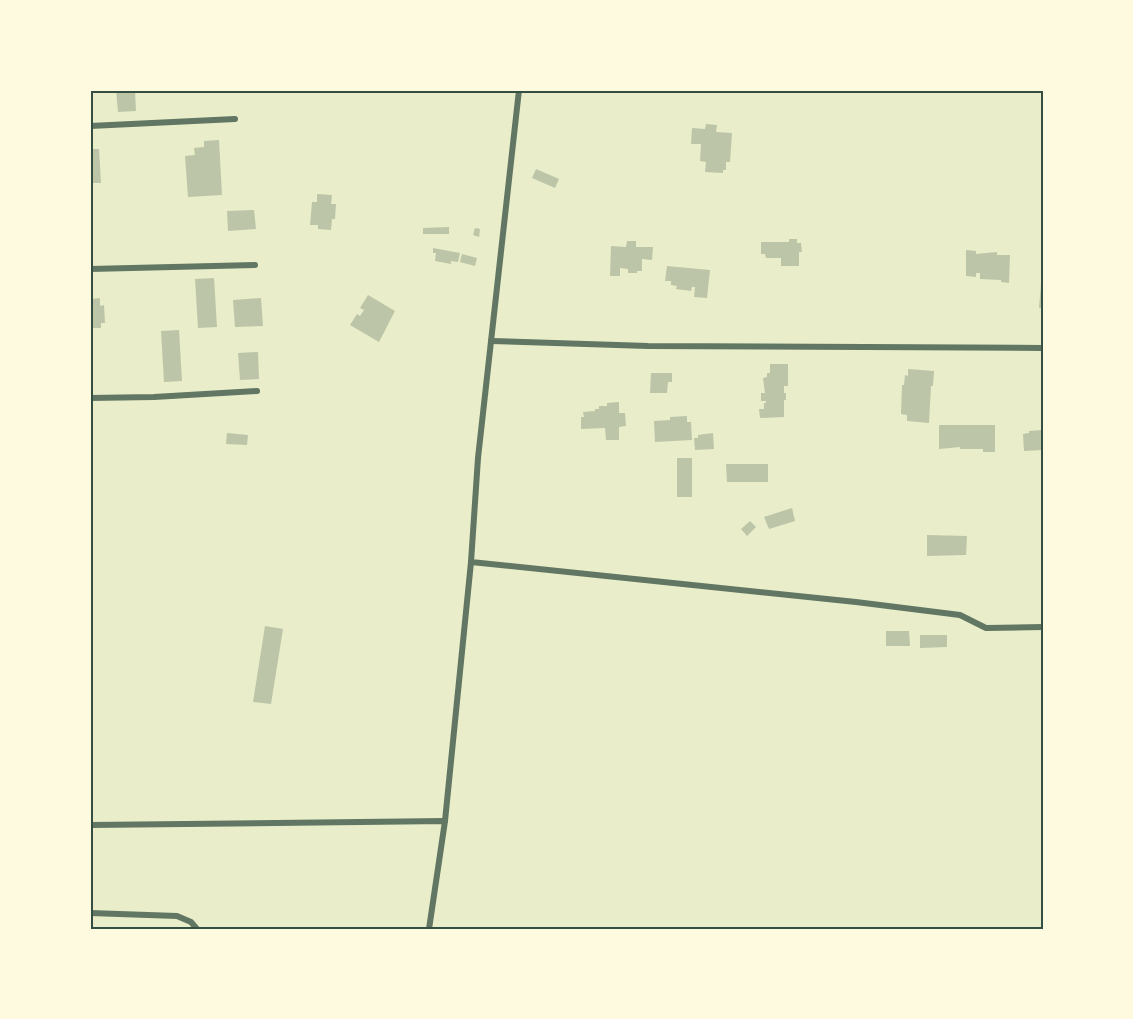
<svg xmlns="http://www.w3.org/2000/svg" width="1133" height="1019" font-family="'Public Sans',sans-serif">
<rect width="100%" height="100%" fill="#e9edc9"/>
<!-- building -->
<g fill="#bcc5a7">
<path d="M116 90H135L136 111 118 112Z"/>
<path d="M706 124 717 125 716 132 732 133 730 162H726V170H723V173L705 172 706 162 700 161 701 144H691L692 128 705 129Z"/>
<path d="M219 140 222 195 188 197 185 156 195 155 194 148 204 147V141Z"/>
<path d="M90 149H99L101 183H90Z"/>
<path d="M536 169 559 179 555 188 532 178Z"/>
<path d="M317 194 332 195 331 204H336L335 219H332L331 230 318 229V225H310L312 202H317Z"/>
<path d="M254 210 256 229 228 231 227 211Z"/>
<path d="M449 227V234H423V228Z"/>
<path d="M475 228 480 229 479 237 473 235Z"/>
<path d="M789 239H797V243H801L802 252H799V266H781V258H766L765 254H761V242H789Z"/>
<path d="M627 241H636V247H653L652 260 642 259V271H637V273H628V269L620 268V276H610L611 246 626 247Z"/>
<path d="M433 248 460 253 458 262 451 261V264L435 261 436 253H433Z"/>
<path d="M966 250 976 251V254L997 252V255H1010L1009 283 1001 282V280L980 279V273H976V277L966 276Z"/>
<path d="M462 254 477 258 475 266 460 262Z"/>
<path d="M667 266 710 270 707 298 694 297 695 287H692L691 291 676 289 677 286 671 285V281H665Z"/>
<path d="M214 278 217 327 198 328 195 279Z"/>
<path d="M1041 284H1043V308H1039Z"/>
<path d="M368 295 395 311 379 342 350 325 357 314 360 316 364 310 360 308Z"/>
<path d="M100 298V306L104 305 105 323H101V328H90V299Z"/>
<path d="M261 298 263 326 235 327 233 300Z"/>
<path d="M179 330 182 381 164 382 161 331Z"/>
<path d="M258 352 259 379 240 380 238 353Z"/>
<path d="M770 364H788V386H784V393H786V400H784V417L760 418 759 409H764V403H766V401H761V393H765L763 378 767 377V373H770Z"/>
<path d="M908 369 934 371 933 386H931L929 423 907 421V415L901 414 902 385H904L905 375 908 376Z"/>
<path d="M651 373H672V382H668L667 393H650Z"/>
<path d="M619 402V413H625L626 426 619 427V440H606L605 428 581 429V417H584L583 412 595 411V409H599V406H607V403Z"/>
<path d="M687 416V422H691L692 440 655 442 654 421 670 420V417Z"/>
<path d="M939 425H995V452H983V449H960V447L939 449Z"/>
<path d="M1043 430V450L1024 451 1023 434 1029 433V431Z"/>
<path d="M227 433 248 435 247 445 226 444Z"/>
<path d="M713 433 714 449 695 450 694 438H698V435Z"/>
<rect x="677" y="458" width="15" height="39"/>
<path d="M726 464H768V482H727Z"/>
<path d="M792 508 795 521 769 529 764 517Z"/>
<path d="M750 521 756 527 747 536 741 529Z"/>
<path d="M927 535 967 536 966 555 927 556Z"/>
<path d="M265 626 283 629 271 704 253 702Z"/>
<path d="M886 631H909L910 646H886Z"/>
<path d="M920 635H947V647L920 648Z"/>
</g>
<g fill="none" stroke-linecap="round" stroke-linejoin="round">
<!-- minor -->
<g stroke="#617663" stroke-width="6">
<path d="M519 90 478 458 471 562 856 602 960 615 986 628 1043 627"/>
<path d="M90 126 235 119"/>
<path d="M90 269 255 265"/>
<path d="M491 341 648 346 1043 348"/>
<path d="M90 398 154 397 257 391"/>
<path d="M445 821 471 562"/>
<path d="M90 825 445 821 429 929"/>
<path d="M90 913 177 916 191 922 197 929"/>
</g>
</g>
<!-- border -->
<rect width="1133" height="1019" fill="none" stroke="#fefae0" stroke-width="183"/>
<rect x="92" y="92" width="950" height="836" fill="none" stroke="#344e41" stroke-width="2"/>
</svg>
